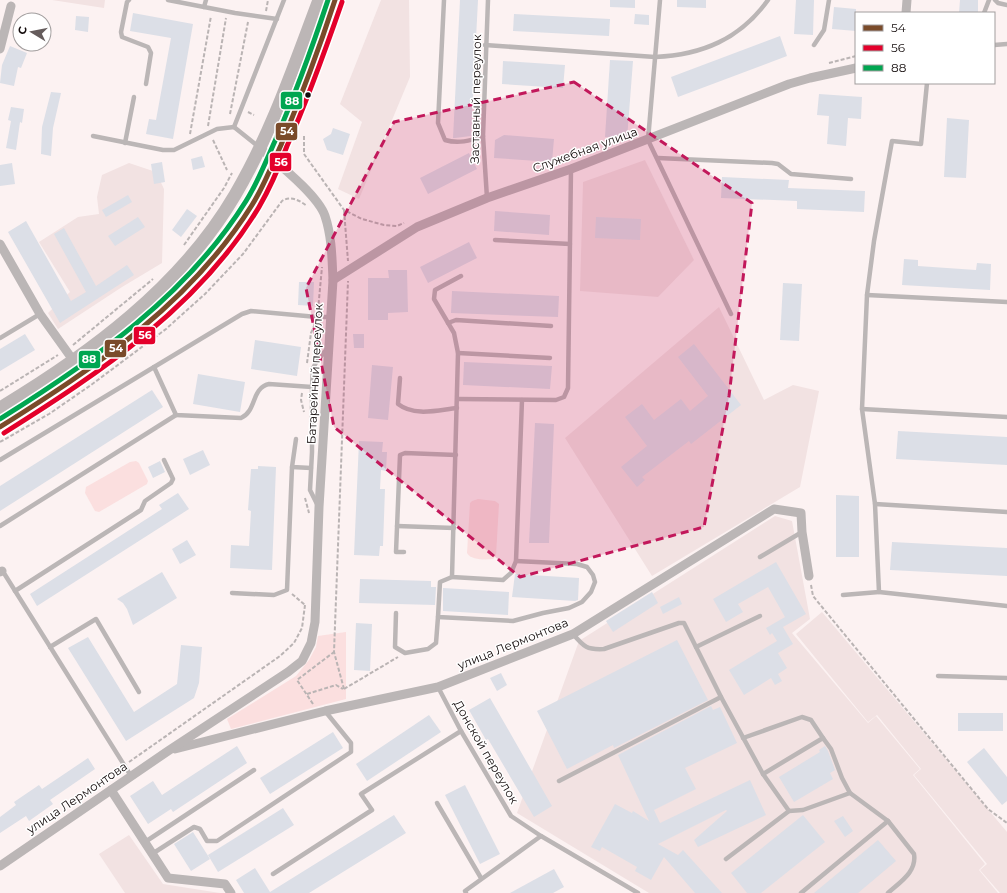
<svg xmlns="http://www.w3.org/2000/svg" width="1007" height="893" font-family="Montserrat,sans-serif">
<rect width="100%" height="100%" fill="#fcf2f2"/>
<!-- built -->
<g fill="#f2e2e2">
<path d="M52 0H105L104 8Z"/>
<path d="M381 0H409L410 77 359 199 338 189 362 122 340 104Z"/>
<path d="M645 160 694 260 658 297 580 291 583 182Z"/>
<path d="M129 163 156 172 164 189 162 263 122 287 58 329 48 313 70 292 39 242 78 217 99 214 97 197 102 175Z"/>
<path d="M719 307 764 400 793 385 819 391 800 487 652 576 565 438Z"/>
<path d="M775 516 792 521 810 619 792 633 868 723 876 716 920 769 913 775 985 864 979 870 998 893H649L517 813 579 641Z"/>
<path d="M822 612 1007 832V893H1000L980 870 987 864 914 775 921 769 877 715 868 722 796 634Z"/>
<path d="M129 835 163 884 220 893H125L99 854Z"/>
</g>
<!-- green -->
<g fill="#fbdfdf">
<path d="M136 461 139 463 148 481 147 484 99 512 95 511 85 493 86 487 130 462Z"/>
<path d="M478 499 495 501 499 504 496 556 493 559C485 560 471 560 467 553L470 503 472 501Z"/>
<path d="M346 632V699L231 729 227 719 296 676 309 660 316 647 318 636Z"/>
</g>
<!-- building -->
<g fill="#dcdfe7">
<path d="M460 0H478L471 136 455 138H453Z"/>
<path d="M610 0H635V8L610 7Z"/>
<path d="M677 0H706V8L677 7Z"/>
<path d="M796 0H814L813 35 794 34Z"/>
<path d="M960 0H978V13H959Z"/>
<path d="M834 7 856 9V31L832 29Z"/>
<path d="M133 13 193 24 173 139 146 134 149 119 156 120 171 38 130 31Z"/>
<path d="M514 14 610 19 609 36 513 31Z"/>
<path d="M635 14 649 15V25L634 24Z"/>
<path d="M76 16 89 17 88 32 75 30Z"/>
<path d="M780 36 787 56 678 97 671 77Z"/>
<path d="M10 46 27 53 21 68 18 67 14 86 0 83 2 65Z"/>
<path d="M610 60 633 61 627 139 605 137Z"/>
<path d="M503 61 565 65 563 88 502 84Z"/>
<path d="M51 92 61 93 53 128 51 156 41 154 42 127Z"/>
<path d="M819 94 862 97 861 119 848 118 846 146 827 144 829 116 817 115Z"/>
<path d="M11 107 24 109 22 123 20 122 16 150 6 148 11 121 8 120Z"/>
<path d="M947 118 969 120 966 178 944 177Z"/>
<path d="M333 128 350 134 343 155 327 150 323 139 331 134Z"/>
<path d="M504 135 554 139 552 162 494 158 495 140Z"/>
<path d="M469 153 477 169 428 194 420 178Z"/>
<path d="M202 156 205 167 193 170 191 159Z"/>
<path d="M162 162 165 182 154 184 151 164Z"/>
<path d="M12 163 15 184 0 186V165Z"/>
<path d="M722 177 789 180 788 188 865 191 864 212 797 209V201L721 198Z"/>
<path d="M128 195 132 202 106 217 102 210Z"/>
<path d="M187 209 197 216 181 237 172 230Z"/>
<path d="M495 211 550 215 549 235 494 231Z"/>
<path d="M138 217 145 227 115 246 108 236Z"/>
<path d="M596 217 641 219 640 240 595 238Z"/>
<path d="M26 221 71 301 86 292 54 234 64 228 96 286 127 265 134 275 60 323 8 232Z"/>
<path d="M469 242 477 258 428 283 420 267Z"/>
<path d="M904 259 918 260V266L976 270 977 263 991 264 990 290 902 285Z"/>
<path d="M388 270H407L408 312 388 313V320H368V278H389Z"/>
<path d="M299 282H314L313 306 298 305Z"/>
<path d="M783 283 802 284 799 341 780 340Z"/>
<path d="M452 291 559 296 558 317 451 313Z"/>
<path d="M25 334 35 350 0 371V349Z"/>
<path d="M353 334H364V348H354Z"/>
<path d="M255 340 301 347 297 376 251 369Z"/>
<path d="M694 344 741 405 691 444 689 441 642 477 645 480 637 487 621 467 647 446 625 417 642 404 654 420 681 399 690 411 708 396 678 357Z"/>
<path d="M464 362 552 366 550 389 463 385Z"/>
<path d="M372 365 393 367 388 420 368 418Z"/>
<path d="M198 374 245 382 240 412 193 404Z"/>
<path d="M152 390 163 407 0 511V486Z"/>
<path d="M535 423 554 424 549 543H529Z"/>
<path d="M898 431 1007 437V465L896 459Z"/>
<path d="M359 441 383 442 382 452H387L386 471 381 470 380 489H385L383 546H380L379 556 354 555Z"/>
<path d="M203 450 210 465 190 475 183 459Z"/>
<path d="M160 461 165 472 153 478 148 467Z"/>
<path d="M258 466 276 467 272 570 230 568 231 545 249 546 251 511 248 510 251 469H258Z"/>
<path d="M178 493 189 509 37 606 30 594 162 509 159 505Z"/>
<path d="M836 495 859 496V557H836Z"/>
<path d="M187 540 196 555 180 564 172 549Z"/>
<path d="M892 542 1007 548V576L890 570Z"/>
<path d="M776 562 806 614 783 627 793 644 778 653 787 668 778 674 782 681 775 685 771 678 744 695 729 670 777 641 772 633 770 635 766 628 785 617 768 587 738 604 743 612 726 622 713 599Z"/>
<path d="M162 572 177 598 133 625 127 609 123 603 117 599Z"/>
<path d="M515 574 579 578 578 600 575 601 512 597Z"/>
<path d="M360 579 431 581V587H436L435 605 359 603Z"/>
<path d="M443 588 509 592 508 615 443 611Z"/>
<path d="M652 592 658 603 613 632 606 621Z"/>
<path d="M679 597 682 604 663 614 660 607Z"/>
<path d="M356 623 372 624 370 671 354 670Z"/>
<path d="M88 637 134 712 177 684 181 645 202 647 199 683 194 698 126 741 68 648Z"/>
<path d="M677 640 708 700 614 748 613 745 567 769 537 711Z"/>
<path d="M501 673 507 685 497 691 490 678Z"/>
<path d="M490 698 552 806 534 817 488 739 486 740 469 710Z"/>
<path d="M711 706 713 710 720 707 737 743 685 768 696 789 654 810 660 823 750 780 766 815 698 847 694 840 727 811 726 810 658 844 678 855 683 850 722 893H695L664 857 651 880 635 871 637 867 602 847 600 851 591 847 615 804 632 813 633 811 649 821 618 755Z"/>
<rect x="958" y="713" width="45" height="18"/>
<path d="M429 715 441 732 367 781 356 764Z"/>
<path d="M333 732 343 748 270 794 260 778Z"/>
<path d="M237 746 247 763 173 812 171 809 148 824 130 796 153 781 162 795Z"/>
<path d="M825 746 828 751 835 770 830 773 833 779 794 802 779 777 820 752 819 750Z"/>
<path d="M984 748 1007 777V801L1002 805 967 762Z"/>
<path d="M88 758 95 769 50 800 53 804 29 821 26 816 0 833V817L16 805 14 802 39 785 42 789Z"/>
<path d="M465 785 500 854 480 864 445 795Z"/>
<path d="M283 808 294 825 218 872 208 855Z"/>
<path d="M394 815 406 833 309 893H244L236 880 255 868 270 892Z"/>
<path d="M803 815 825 842 761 893H747L731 873Z"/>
<path d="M843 816 853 831 845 837 834 821Z"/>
<path d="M193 832 210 859 191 871 174 844Z"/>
<path d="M878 840 896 861 858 893H814Z"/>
<path d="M554 869 564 887 553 893H510Z"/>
</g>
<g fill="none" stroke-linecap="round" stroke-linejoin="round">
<!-- path -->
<g stroke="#bab4b4" stroke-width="2" stroke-dasharray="4 2" stroke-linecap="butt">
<path d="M266 11 268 0"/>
<path d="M829 63 856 56"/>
<path d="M248 112 254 115"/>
<path d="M230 114 248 22"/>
<path d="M208 126 226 18"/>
<path d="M190 134 211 16"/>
<path d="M304 136V154L344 210 362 219 384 225 397 226 404 223"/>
<path d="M213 140 227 170"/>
<path d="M344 210 348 261"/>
<path d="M184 245 224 188 232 173"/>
<path d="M318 310 322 267"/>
<path d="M73 345 153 279"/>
<path d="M307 363 311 333 315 324"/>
<path d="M0 391 58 355"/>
<path d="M302 393 301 400 304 412"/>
<path d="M0 442 49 414 91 385 166 329 205 294 243 254 282 201C291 195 300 201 307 206"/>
<path d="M305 498 309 513"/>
<path d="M811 585 813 596 988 809 1007 823"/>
<path d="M292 594 305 605"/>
<path d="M344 689 334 652 348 281"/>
<path d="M344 689 398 657"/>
<path d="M307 694 336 685 343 689"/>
<path d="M313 704 297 680 334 652"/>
<path d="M129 762 280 656 294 643 302 628 305 605"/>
</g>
<!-- service -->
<g stroke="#bbb6b6" stroke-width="4.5">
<path d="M129 0 127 2 121 32 122 37 148 47 151 53 146 84"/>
<path d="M168 0 235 13 277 19"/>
<path d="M444 0 438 123 445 140C458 144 470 141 483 136"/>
<path d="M660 0 648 140 731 314"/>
<path d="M995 0 998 3 1007 5"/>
<path d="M204 7 206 0"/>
<path d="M984 13 989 0"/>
<path d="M485 45 655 57C702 55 740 39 768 0"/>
<path d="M814 45 824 30 829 0"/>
<path d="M994 45 1007 44"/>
<path d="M234 127 284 0"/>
<path d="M234 127 259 147"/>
<path d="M93 136 163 150H174L217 129 234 127"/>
<path d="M125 143 134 97"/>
<path d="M658 158 772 163 778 164 791 174 851 179"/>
<path d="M487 198 483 136 488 0"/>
<path d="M495 240 570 244"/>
<path d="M461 276 435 290 434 299 454 333 458 353 452 577 503 580 511 573 516 561 522 400"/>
<path d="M867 295 1007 302"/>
<path d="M448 323 456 320 551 326"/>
<path d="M0 338 40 314"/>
<path d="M458 353 550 358"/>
<path d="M154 367 176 415 241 418C257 411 251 388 269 384L312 387"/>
<path d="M400 378 398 404C415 417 438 410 457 408"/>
<path d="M458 399 556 400 564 397 568 388 571 169"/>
<path d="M862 409 1007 417"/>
<path d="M296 439 292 467 311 468"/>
<path d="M0 460 242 314 251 311 317 317H330"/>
<path d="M317 504 310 490 312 452V387L313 368 317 361 327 349"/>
<path d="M875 504 1007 512"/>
<path d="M0 526 176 415"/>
<path d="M397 526 454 528"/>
<path d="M404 552H396L400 455 405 453 456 455"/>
<path d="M760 557 802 532"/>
<path d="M2 570 131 776"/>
<path d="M452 577 440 582 438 617 513 621 543 613 569 608 582 602 591 592 595 582 593 575 587 567 577 564 516 561"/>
<path d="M15 591 141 510 145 501 171 483 173 479 164 460"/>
<path d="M879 592 1007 606"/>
<path d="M232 593 274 595 287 590 292 467"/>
<path d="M843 595 879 592 875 504 862 409 867 295 874 241 892 141 921 144 927 83"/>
<path d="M396 613 395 647 405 653 428 649 436 643 438 617"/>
<path d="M573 634C584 647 587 650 604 649L679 623H684L721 697 763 774 789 811"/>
<path d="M50 647 96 619 139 692"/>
<path d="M696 647 760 616"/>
<path d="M938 676 1007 678"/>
<path d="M438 687 461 731 511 816 541 836 465 891 466 893"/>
<path d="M743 738 802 717 811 720 823 738"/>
<path d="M763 774 823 738 831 749 842 778 850 793 888 821 914 854C917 872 900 882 888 893"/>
<path d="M559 781 721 697"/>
<path d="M437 803 481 878"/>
<path d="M541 836 638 893"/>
<path d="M145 842 254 770"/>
<path d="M152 854 194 827 200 829 207 841H217L351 752V743L325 711"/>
<path d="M726 859 789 811 803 810 850 793"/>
<path d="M273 874 372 810 361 794 461 731"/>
<path d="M801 893 888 821"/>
</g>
<!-- minor -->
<g stroke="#bbb6b6" stroke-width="9">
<path d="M906 13 907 0"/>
<path d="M0 49 11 6"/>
<path d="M0 244 40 314 83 374"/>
<path d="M333 280 417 227 487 198 571 169 789 84 810 78 856 68"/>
<path d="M0 572 2 571"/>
<path d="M175 749 325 711 438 687 573 634 774 509 801 513 802 532 809 576"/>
<path d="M111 790 168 878 225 884 231 893"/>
<path d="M0 866 168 751 288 672 302 661 311 643 315 622 319 507 333 280C332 259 332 237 325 216 318 195 277 163 260 148"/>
</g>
<!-- secondary -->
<g stroke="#bcb6b6" stroke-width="13">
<path d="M0 408C90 354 181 287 235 195 271 134 294 66 319 0"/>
<path d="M0 427C96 368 193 303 252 205 262 189 269 170 277 153 286 132 295 112 303 92 315 62 325 30 335 0"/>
</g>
<!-- bus-1 casing -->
<g stroke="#fff" stroke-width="8">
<path id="bus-1" d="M0 427C97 366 190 304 252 205 264 186 272 165 281 145 301 97 319 49 335 0"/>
</g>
<!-- bus-2 casing -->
<g stroke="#fff" stroke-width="8">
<path id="bus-2" d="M4 433C101 372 199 307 259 207 270 188 279 167 287 146 308 99 325 51 342 2"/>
</g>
<!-- bus-3 casing -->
<g stroke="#fff" stroke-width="8">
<path id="bus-3" d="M0 419C94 360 186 297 246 201 258 182 266 161 275 141 295 95 312 48 328 0"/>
</g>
<!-- bus-1 -->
<use href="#bus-1" stroke="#7a4b2a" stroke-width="5"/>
<!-- bus-2 -->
<use href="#bus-2" stroke="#e4002b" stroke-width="5"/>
<!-- bus-3 -->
<use href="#bus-3" stroke="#00a651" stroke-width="5"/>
</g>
<!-- marked area -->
<path fill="#c2185b" fill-opacity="0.2" stroke="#c2185b" stroke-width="3" stroke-dasharray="8 5" stroke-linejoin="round" d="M574 82 752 203 729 396 704 527 520 577 334 427 306 288 394 122Z"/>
<!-- markers -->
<circle fill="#130b0b" stroke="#fff" stroke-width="1.5" cx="308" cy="95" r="3.5"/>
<g text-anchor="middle" stroke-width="3" stroke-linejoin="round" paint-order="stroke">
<!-- street labels -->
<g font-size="12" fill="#130b0b" stroke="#fff">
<text transform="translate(476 99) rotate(-89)" y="4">Заставный переулок</text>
<text transform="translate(585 150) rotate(-20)" y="4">Служебная улица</text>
<text transform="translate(315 374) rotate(-87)" y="4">Батарейный переулок</text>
<text transform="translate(513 644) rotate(-22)" y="4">улица Лермонтова</text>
<text transform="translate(486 752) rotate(60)" y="4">Донской переулок</text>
<text transform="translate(77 798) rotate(-34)" y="4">улица Лермонтова</text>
</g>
</g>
<g stroke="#fff" stroke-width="1.5">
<rect x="280" y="91" width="23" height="19" rx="4" fill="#00a651"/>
<rect x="275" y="122" width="23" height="19" rx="4" fill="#7a4b2a"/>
<rect x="269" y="152" width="23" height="20" rx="4" fill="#e4002b"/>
<rect x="133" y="326" width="23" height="19" rx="4" fill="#e4002b"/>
<rect x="104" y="339" width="23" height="19" rx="4" fill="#7a4b2a"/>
<rect x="78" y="350" width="23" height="19" rx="4" fill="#00a651"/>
</g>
<g font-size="11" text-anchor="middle" font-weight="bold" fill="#fff">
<text x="292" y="105">88</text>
<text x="287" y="135">54</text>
<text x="281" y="166">56</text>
<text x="145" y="339">56</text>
<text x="116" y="352">54</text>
<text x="89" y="363">88</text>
</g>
<!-- legend -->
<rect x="855" y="12" width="140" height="72" fill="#ffffff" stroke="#a19d9d"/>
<rect x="863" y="25" width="20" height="6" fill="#7a4b2a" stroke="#a19d9d"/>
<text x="891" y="32" font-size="12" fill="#130b0b">54</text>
<rect x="863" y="45" width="20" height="6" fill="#e4002b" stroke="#a19d9d"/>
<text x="891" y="52" font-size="12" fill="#130b0b">56</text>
<rect x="863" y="65" width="20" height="6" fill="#00a651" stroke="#a19d9d"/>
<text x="891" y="72" font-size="12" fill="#130b0b">88</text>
<!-- north arrow -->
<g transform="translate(32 32) rotate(280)"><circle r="19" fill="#ffffff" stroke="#a19d9d"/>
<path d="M0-3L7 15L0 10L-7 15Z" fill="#655c5c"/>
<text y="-6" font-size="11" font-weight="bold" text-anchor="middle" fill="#130b0b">С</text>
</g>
</svg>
